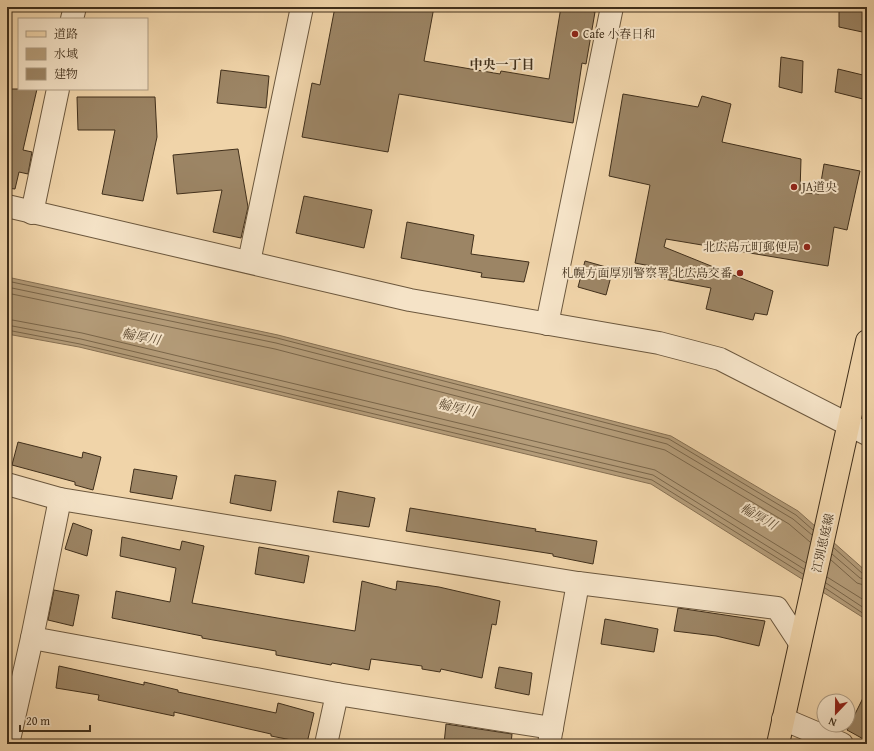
<svg xmlns="http://www.w3.org/2000/svg" width="874" height="751" font-family="'Gentium Book Plus','Noto Serif JP',serif">
<rect width="100%" height="100%" fill="#f0d4a9"/>
<filter id="stains"><feTurbulence type="fractalNoise" baseFrequency=".005" numOctaves="4"/><feColorMatrix values="0 0 0 0 .2 0 0 0 0 .09 0 0 0 0 .02 0 0 0 .5 -.17"/></filter>
<radialGradient id="worn" r=".72"><stop offset=".6" stop-color="#630" stop-opacity="0"/><stop offset="1" stop-color="#630" stop-opacity=".3"/></radialGradient>
<!-- water -->
<path fill="#b49c79" stroke="#867053" d="M7 277 278 335 671 436 798 511 867 572V620L651 484 79 347 7 334Z"/>
<g fill="none" stroke-linecap="round" stroke-linejoin="round">
<!-- shore -->
<g stroke="#7a664a" stroke-width="1">
<path d="M7 281 277 338 669 439 796 515 813 530"/>
<path d="M7 287 276 343 667 444 793 519 812 535"/>
<path d="M7 293 275 349 665 450 789 524 810 542"/>
<path d="M7 319 82 333 655 470 806 563"/>
<path d="M7 325 81 339 653 475 804 569"/>
<path d="M7 330 80 344 652 480 803 574"/>
<path d="M834 548 863 574 867 575"/>
<path d="M832 554 860 578 867 580"/>
<path d="M831 560 857 583 867 586"/>
<path d="M827 577 867 602"/>
<path d="M826 583 867 610"/>
<path d="M825 588 867 616"/>
</g>
</g>
<!-- building -->
<g fill="#9c8565" stroke="#402f1b">
<path d="M335 7H434L424 61 500 74 501 71 549 79 561 7H571L595 12 586 64 582 63 573 123 399 94 388 152 302 137 312 83 320 85Z"/>
<path d="M839 7H867V33L839 27Z"/>
<path d="M781 57 803 61 802 93 779 87Z"/>
<path d="M838 69 867 76V100L835 92Z"/>
<path d="M221 70 269 76 266 108 217 103Z"/>
<path d="M7 89H37L23 150 32 152 28 174 19 172 15 189 7 188Z"/>
<path d="M623 94 698 107 702 96 731 104 722 142 801 159 800 192 819 194 824 164 860 171 847 230 834 227 828 266 666 239 664 247 773 291 767 315 755 313 753 320 706 309 711 288 664 279 666 269 635 263 650 185 609 176Z"/>
<path d="M77 97H155L157 137 143 201 102 194 115 130H78Z"/>
<path d="M238 149 248 207 241 238 213 232 222 190 177 194 173 155Z"/>
<path d="M304 196 372 210 364 248 296 233Z"/>
<path d="M407 222 474 235 471 254 529 262 524 282 481 277 482 273 401 258Z"/>
<path d="M585 261 613 269 606 295 578 287Z"/>
<path d="M18 442 82 458 83 452 101 457 93 490 75 485V482L12 465Z"/>
<path d="M134 469 177 476 172 499 130 492Z"/>
<path d="M235 475 276 481 271 511 230 503Z"/>
<path d="M338 491 375 498 369 527 333 522Z"/>
<path d="M410 508 536 529 535 531 597 541 593 564 553 556V554L406 531Z"/>
<path d="M73 523 92 530 87 556 65 549Z"/>
<path d="M122 537 180 550 182 541 204 546 192 603 283 619 355 631 362 581 396 590 397 581 439 587 500 601 496 625 492 624 482 678 441 669 440 672 422 669V666L371 659 369 670 332 663 331 665 276 655V651L202 638V636L112 618 116 591 170 602 176 568 120 556Z"/>
<path d="M259 547 309 556 304 583 255 574Z"/>
<path d="M54 590 79 595 73 626 48 620Z"/>
<path d="M678 608 765 621 759 646 716 636 674 631Z"/>
<path d="M605 619 658 629 654 652 601 644Z"/>
<path d="M59 666 144 685V682L178 690V692L276 713 278 703 314 713 307 743 271 736V734L174 712V716L98 700 99 695 56 688Z"/>
<path d="M499 667 532 673 529 695 495 688Z"/>
<path d="M867 690V741L847 730Z"/>
<path d="M446 724 512 734 511 744H444Z"/>
</g>
<g fill="none" stroke-linecap="round" stroke-linejoin="round">
<!-- minor casing -->
<g stroke="#6c583e" stroke-width="24">
<g id="minor">
<path d="M72 19 75 7"/>
<path d="M7 206 410 300 659 343 720 359 867 434"/>
<path d="M32 213 58 89"/>
<path d="M249 262 302 7"/>
<path d="M547 324 612 7"/>
<path d="M7 484 60 499 578 583 777 608 800 643"/>
<path d="M32 638 337 694 552 728"/>
<path d="M783 719 842 744"/>
<path d="M8 744 32 638 60 499"/>
<path d="M326 744 337 694"/>
<path d="M549 744 578 583"/>
</g>
</g>
<!-- major casing -->
<g stroke="#402f1b" stroke-width="24">
<path id="major" d="M778 744 867 341"/>
</g>
<!-- minor -->
<use href="#minor" stroke="#f5e3c7" stroke-width="22"/>
<!-- major -->
<use href="#major" stroke="#f0d4a9" stroke-width="22"/>
</g>
<!-- markers -->
<g fill="#8f2418" stroke="#f5e3c7" stroke-width="1.5">
<circle cx="575" cy="34" r="4"/>
<circle cx="794" cy="187" r="4"/>
<circle cx="807" cy="247" r="4"/>
<circle cx="740" cy="273" r="4"/>
</g>
<g text-anchor="middle" stroke-width="4" stroke-linejoin="round" paint-order="stroke">
<!-- poi labels -->
<g font-size="12" fill="#402f1b" stroke="#f5e3c7" text-anchor="start">
<text x="583" y="38">Cafe 小春日和</text>
<text x="802" y="191">JA道央</text>
<text x="799" y="251" text-anchor="end">北広島元町郵便局</text>
<text x="732" y="277" text-anchor="end">札幌方面厚別警察署 北広島交番</text>
</g>
<!-- street labels -->
<g font-size="12" fill="#402f1b" stroke="#f5e3c7">
<text transform="translate(823 543) rotate(-77)" y="4">江別恵庭線</text>
</g>
<!-- neighbourhood labels -->
<g font-size="13" font-weight="bold" fill="#402f1b" stroke="#f5e3c7">
<text x="502" y="69">中央一丁目</text>
</g>
<!-- water labels -->
<g font-size="13" font-style="italic" fill="#5d4a32" stroke="#f5e3c7">
<text transform="translate(141 336) rotate(11)" y="5">輪厚川</text>
<text transform="translate(457 407) rotate(13)" y="5">輪厚川</text>
<text transform="translate(759 516) rotate(30)" y="5">輪厚川</text>
</g>
</g>
<!-- margin -->
<rect width="874" height="751" fill="none" stroke="#f0d4a9" stroke-width="24"/>
<rect x="8" y="8" width="858" height="735" fill="none" stroke="#402f1b" stroke-width="2"/>
<rect x="12" y="12" width="850" height="727" fill="none" stroke="#402f1b"/>
<!-- legend -->
<rect x="18" y="18" width="130" height="72" fill="#f5e3c7" stroke="#ad9b82"/>
<rect x="26" y="31" width="20" height="6" fill="#f0d4a9" stroke="#ad9b82"/>
<text x="54" y="38" font-size="12" fill="#402f1b">道路</text>
<rect x="26" y="48" width="20" height="12" fill="#b49c79" stroke="#ad9b82"/>
<text x="54" y="58" font-size="12" fill="#402f1b">水域</text>
<rect x="26" y="68" width="20" height="12" fill="#9c8565" stroke="#ad9b82"/>
<text x="54" y="78" font-size="12" fill="#402f1b">建物</text>
<!-- north arrow -->
<g transform="translate(836 713) rotate(202)"><circle r="19" fill="#f5e3c7" stroke="#ad9b82"/>
<path d="M0-3L7 15L0 10L-7 15Z" fill="#8f2418"/>
<text y="-6" font-size="11" font-weight="bold" text-anchor="middle" fill="#402f1b">N</text>
</g>
<!-- scale -->
<path d="M20 725v6h70v-6" fill="none" stroke="#402f1b" stroke-width="2"/>
<text x="26" y="725" font-size="12" fill="#402f1b" stroke="#f5e3c7" stroke-width="3" paint-order="stroke">20 m</text>
<rect width="100%" height="100%" filter="url(#stains)"/>
<rect width="100%" height="100%" fill="url(#worn)"/>
</svg>
